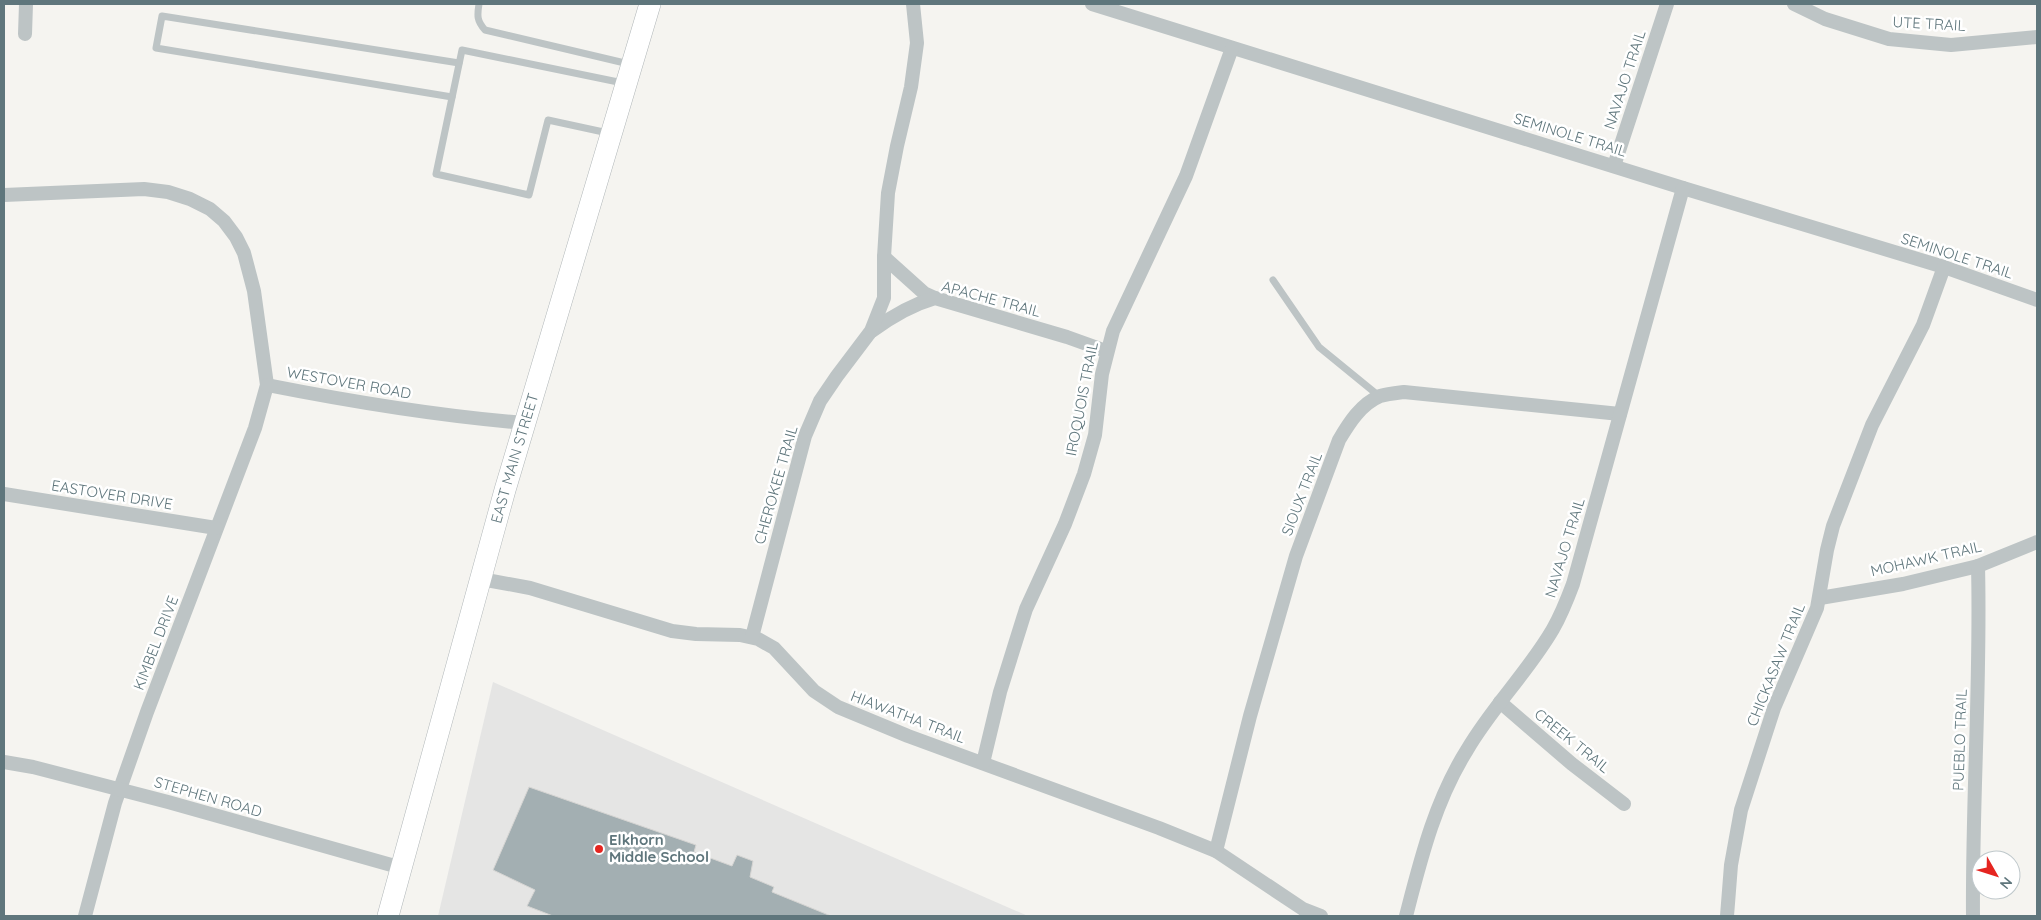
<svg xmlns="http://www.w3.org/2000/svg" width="2041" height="920" font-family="Quicksand,sans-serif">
<rect width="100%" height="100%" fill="#f5f4f0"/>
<!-- built -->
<path fill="#e5e5e4" d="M493 682 1028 916H438Z"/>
<!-- building -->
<path fill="#a3afb2" stroke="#d6d5d3" d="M529 787 696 845 694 852 732 866 737 855 753 861 750 877 774 887 772 892 831 916H553L527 906 535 890 493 870Z"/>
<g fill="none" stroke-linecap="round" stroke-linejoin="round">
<!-- primary casing -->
<g stroke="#b1b7b9" stroke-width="22">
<g id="primary">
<path id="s1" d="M388 916 505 490 650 4"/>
</g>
</g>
<!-- lane -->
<g stroke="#bdc4c5" stroke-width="7">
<path d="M479 4C477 16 477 21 485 30L629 64"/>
<path d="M452 97 156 48 162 16 459 63"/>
<path d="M608 133 548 120 529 195 436 174 462 50 623 83"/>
<path d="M1273 280 1319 347 1379 396"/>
</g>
<!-- street -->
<g stroke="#bdc4c5" stroke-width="14">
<path d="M1092 4 1683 188 1944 267 2037 300"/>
<path d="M1794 4 1825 19 1889 39 1951 45 2037 37"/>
<path d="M25 34 26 4"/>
<path d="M1614 166 1667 4"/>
<path d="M4 195 144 189 168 192 190 199 210 209 224 221 236 237 244 253 254 291 267 385 255 428 147 712 115 803 85 916"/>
<path d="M884 257 924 293 935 298"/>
<path d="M872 331C892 316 911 305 935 298L1067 337 1106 351"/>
<path d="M267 385C353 402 438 416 525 423"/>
<path d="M4 494 216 528"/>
<path d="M481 579 530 588 672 631 696 634 740 635 758 639 774 648 814 691 838 707 908 736 1159 828 1216 851 1303 909 1321 916"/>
<path d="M1820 598 1903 584 1978 566 2037 542"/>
<path d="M752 637 805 436 820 401 837 376 871 331 884 298V257L888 193 897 146 911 87 917 43 913 4"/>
<path d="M1500 702 1572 764 1624 804"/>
<path d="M4 762 33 767 168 802 402 868"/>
<path d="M983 763 1000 692 1026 609 1065 524 1084 474 1095 435 1102 374 1113 331 1186 176 1232 48"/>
<path d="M1216 851 1250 716 1296 556 1339 440C1349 423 1361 404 1380 396 1387 394 1396 393 1404 392L1620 414"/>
<path d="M1406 916C1421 858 1435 801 1467 750 1492 707 1528 672 1553 629 1561 615 1567 600 1573 584L1683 188"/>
<path d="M1727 916 1731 865 1741 810 1774 708 1817 608 1827 550 1833 526 1872 425 1923 325 1944 267"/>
<path d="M1973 916C1972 799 1981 683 1978 566"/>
</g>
<!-- primary -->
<use href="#primary" stroke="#fff" stroke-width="21"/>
</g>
<!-- markers -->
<circle fill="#e52520" stroke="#fff" stroke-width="2" cx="599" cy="849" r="5"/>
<g text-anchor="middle" stroke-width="5" stroke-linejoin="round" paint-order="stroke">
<!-- street labels -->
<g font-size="15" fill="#5f767c" stroke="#fff">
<text transform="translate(1929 24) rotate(3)" y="5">UTE TRAIL</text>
<text transform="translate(1625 80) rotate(-72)" y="5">NAVAJO TRAIL</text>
<text transform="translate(1570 135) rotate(17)" y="5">SEMINOLE TRAIL</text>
<text transform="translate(1957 256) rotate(18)" y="5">SEMINOLE TRAIL</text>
<text transform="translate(991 299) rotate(15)" y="5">APACHE TRAIL</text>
<text transform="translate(349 383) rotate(10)" y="5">WESTOVER ROAD</text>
<text transform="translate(1082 399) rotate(-79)" y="5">IROQUOIS TRAIL</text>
<text dy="5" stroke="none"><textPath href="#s1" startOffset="475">EAST MAIN STREET</textPath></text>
<text transform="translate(776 485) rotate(-74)" y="5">CHEROKEE TRAIL</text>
<text transform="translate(1302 494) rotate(-69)" y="5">SIOUX TRAIL</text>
<text transform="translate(112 495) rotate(9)" y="5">EASTOVER DRIVE</text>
<text transform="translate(1565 548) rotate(-73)" y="5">NAVAJO TRAIL</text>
<text transform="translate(1926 559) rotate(-13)" y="5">MOHAWK TRAIL</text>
<text transform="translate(156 643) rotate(-69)" y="5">KIMBEL DRIVE</text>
<text transform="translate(1776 665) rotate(-68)" y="5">CHICKASAW TRAIL</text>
<text transform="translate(908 717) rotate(21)" y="5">HIAWATHA TRAIL</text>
<text transform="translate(1960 740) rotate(-88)" y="5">PUEBLO TRAIL</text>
<text transform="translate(1572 741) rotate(39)" y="5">CREEK TRAIL</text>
<text transform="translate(208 797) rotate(16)" y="5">STEPHEN ROAD</text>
</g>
<!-- poi labels -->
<g font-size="15" font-weight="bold" fill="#5f767c" stroke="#fff" text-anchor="start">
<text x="609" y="845">Elkhorn<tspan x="609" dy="17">Middle School</tspan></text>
</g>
</g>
<!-- border -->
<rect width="2041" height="920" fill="none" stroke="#5f767c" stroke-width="10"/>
<!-- north arrow -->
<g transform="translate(1996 875) rotate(129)"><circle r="24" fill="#ffffff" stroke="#bfc8cb"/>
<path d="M0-4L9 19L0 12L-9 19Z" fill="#e52520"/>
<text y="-8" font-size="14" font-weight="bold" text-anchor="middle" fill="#5f767c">N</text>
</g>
</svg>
